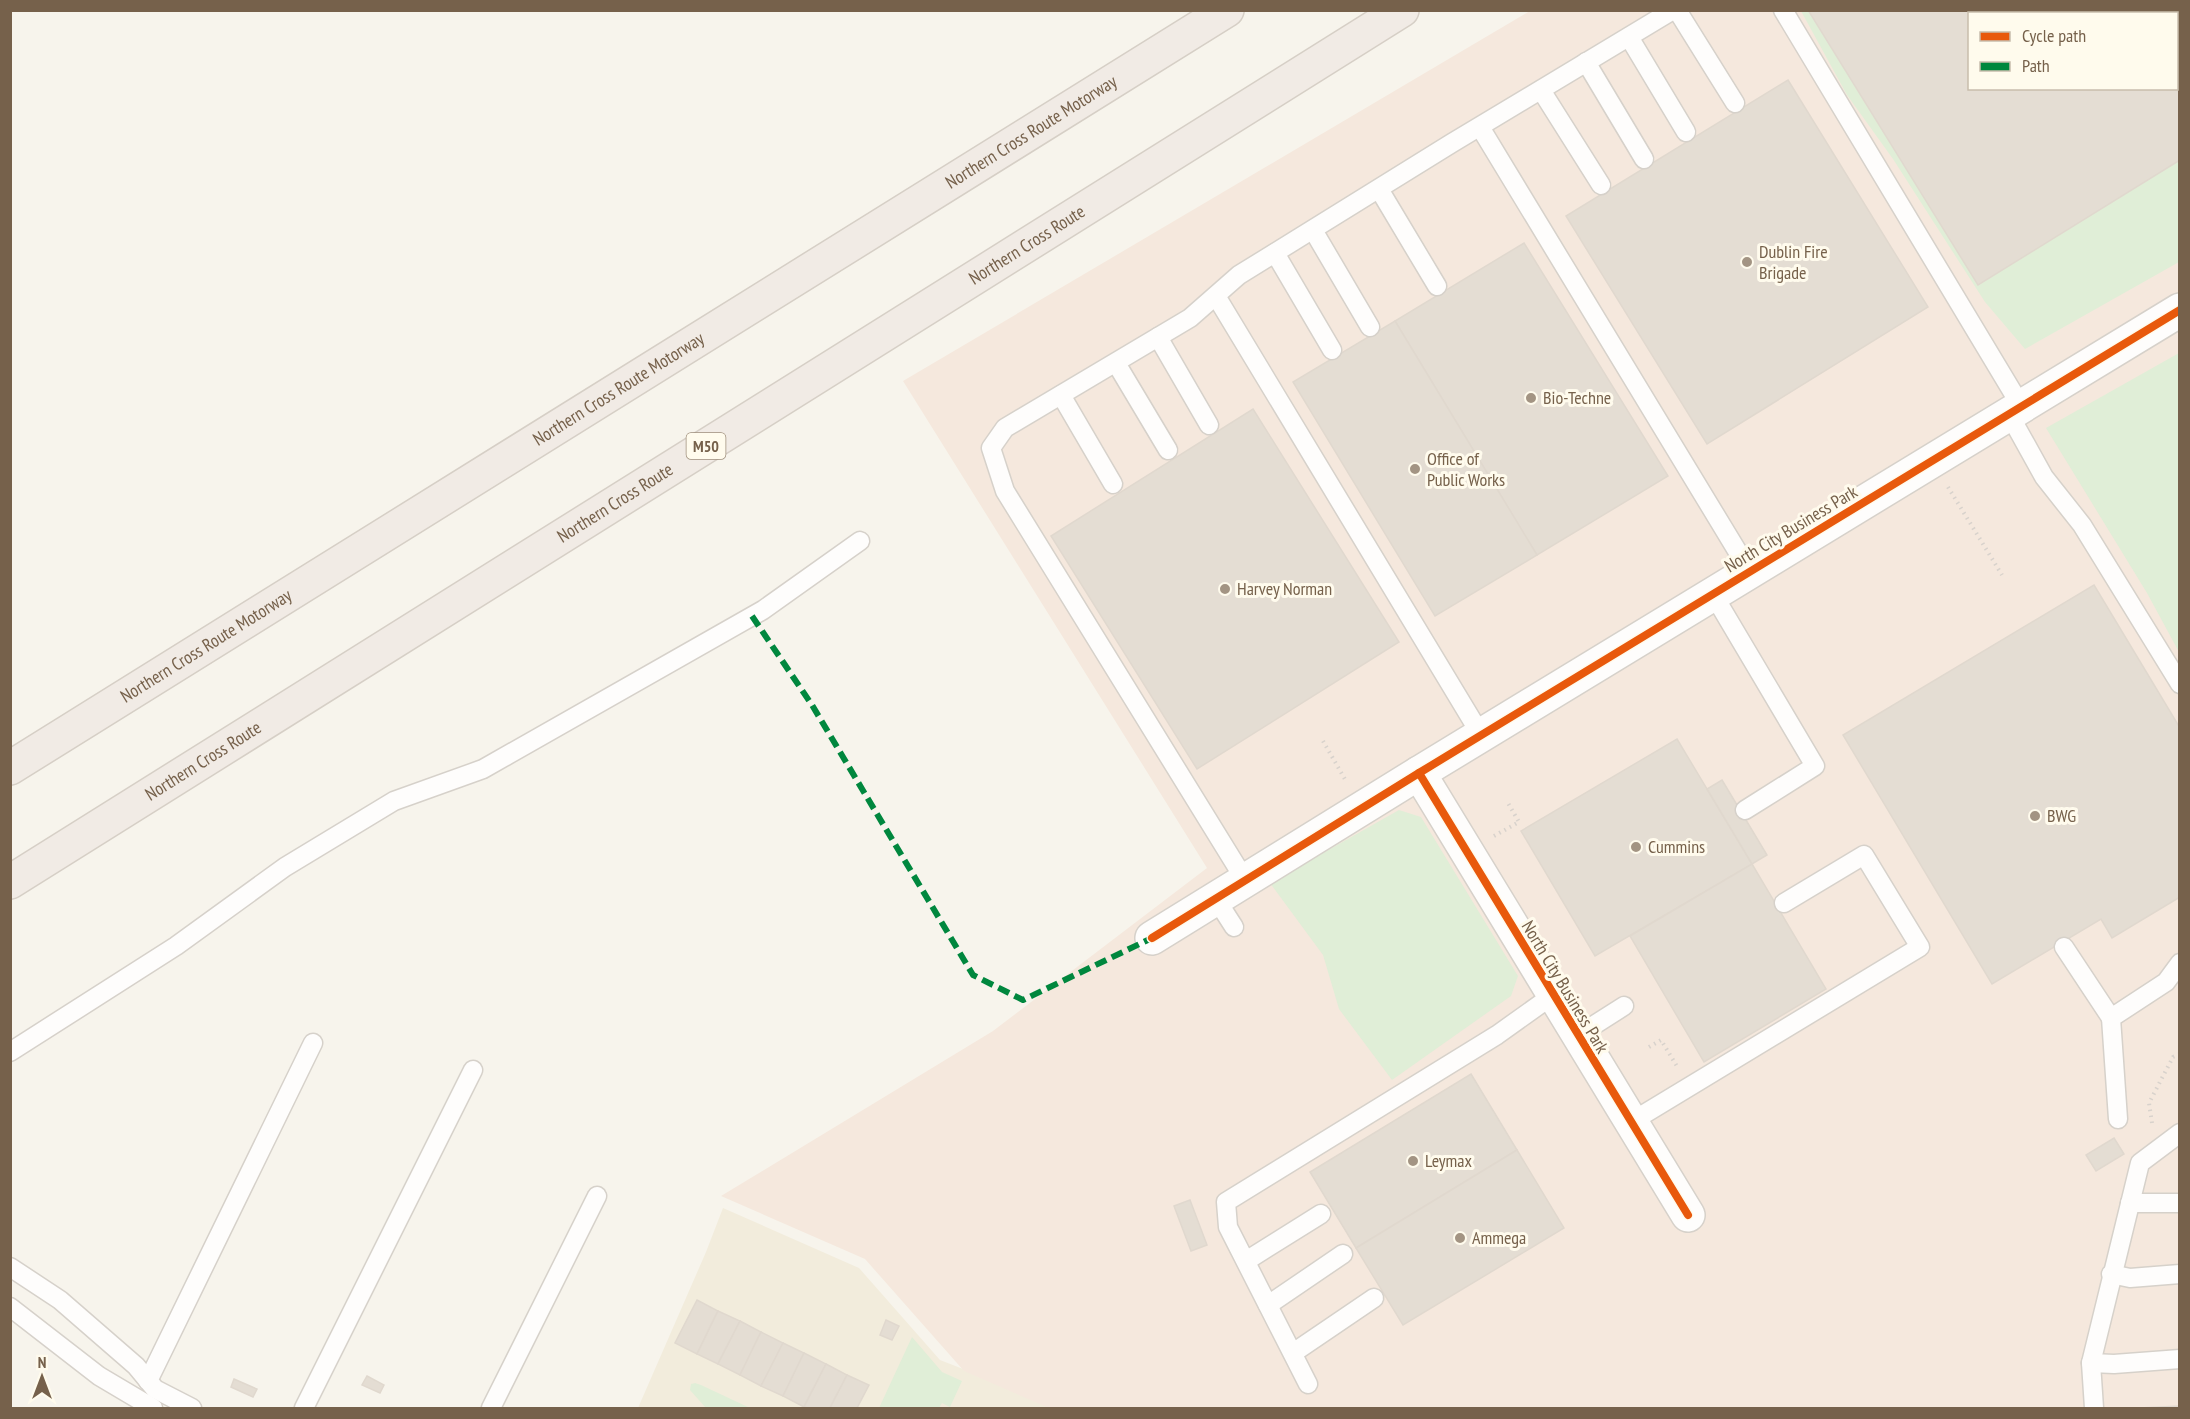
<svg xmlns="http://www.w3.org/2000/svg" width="2190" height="1419" font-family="'PT Sans Narrow',sans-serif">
<rect width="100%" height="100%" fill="#f7f4ec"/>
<!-- residential -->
<path fill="#f2ecdc" d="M723 1208 859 1268 940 1360 1063 1408H638L706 1252Z"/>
<!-- commercial -->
<path fill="#f5e8dd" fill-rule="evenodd" d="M1530 11H2179V1408H1049L964 1371 865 1259 721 1196 993 1031 1207 868 903 381ZM1970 14H2176V88H1970Z"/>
<!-- green -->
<g fill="#e0eed7" fill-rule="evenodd">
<path d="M1801 11H2179V262L2025 349 1985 302 1893 159 1847 95ZM1970 14H2176V88H1970Z"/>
<path d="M2179 353V652L2147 593 2046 428Z"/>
<path d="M1399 810 1421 817 1518 976 1511 996 1392 1080 1339 1009 1323 955 1270 883Z"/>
<path d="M912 1337 942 1372 962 1381 950 1407 942 1403 939 1408H879Z"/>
<path d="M695 1383 701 1385 750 1408H706L690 1390 691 1384Z"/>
</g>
<!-- building -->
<g fill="#e4ddd3" stroke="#e0d8ce" stroke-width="1.5">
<path d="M1808 10H2128L2130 14H1970V88H2176L2180 94V160L1978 285Z"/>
<path d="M1788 80 1928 307 1707 444 1566 216Z"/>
<path d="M1524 243 1668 476 1537 555 1395 321Z"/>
<path d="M1395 321 1537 555 1435 616 1293 382Z"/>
<path d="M1253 409 1399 642 1197 769 1051 536Z"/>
<path d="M2094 585 2180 728V897L2112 938 2101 919 1992 984 1843 735Z"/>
<path d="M1677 739 1752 864 1595 956 1521 831Z"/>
<path d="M1722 780 1767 855 1752 864 1707 789Z"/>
<path d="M1752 864 1826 989 1704 1062 1630 936Z"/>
<path d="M1471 1074 1517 1150 1356 1248 1310 1172Z"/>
<path d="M2114 1138 2124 1154 2096 1171 2086 1155Z"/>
<path d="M1517 1150 1564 1228 1403 1325 1356 1248Z"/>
<path d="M1190 1200 1207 1245 1191 1251 1174 1206Z"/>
<path d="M697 1300 718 1311 697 1354 675 1343Z"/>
<path d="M718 1311 740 1321 718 1364 697 1354Z"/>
<path d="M886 1320 899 1326 892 1340 880 1335Z"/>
<path d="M740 1321 761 1332 740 1375 718 1364Z"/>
<path d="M761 1332 783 1343 761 1386 740 1375Z"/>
<path d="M783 1343 804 1353 783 1396 761 1386Z"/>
<path d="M804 1353 826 1364 804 1407 783 1396Z"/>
<path d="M826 1364 847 1375 830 1408H808L804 1407Z"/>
<path d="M847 1375 869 1385 857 1408H830Z"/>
<path d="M367 1376 384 1385 380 1393 362 1385Z"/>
<path d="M234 1379 257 1389 253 1397 231 1387Z"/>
<path d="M2180 1406V1408H2139Z"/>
</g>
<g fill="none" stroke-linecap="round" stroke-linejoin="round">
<!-- service casing -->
<g stroke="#d6d1ca" stroke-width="21">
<g id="service">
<path d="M1677 10 1735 103"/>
<path d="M1783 10 2021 406"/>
<path d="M2154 10 2156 14"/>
<path d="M1629 37 1686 132"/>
<path d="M2176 49 2180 54"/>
<path d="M1586 62 1644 159"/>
<path d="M1541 90 1601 185"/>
<path d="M1480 127 1750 572"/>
<path d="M1379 189 1437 286"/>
<path d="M1313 230 1370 327"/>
<path d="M1275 253 1332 350"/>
<path d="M1216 296 1481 735"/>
<path d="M1158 337 1209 425"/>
<path d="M1116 363 1168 450"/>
<path d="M1061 395 1113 484"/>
<path d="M2009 414 2044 477 2082 525 2180 684"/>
<path d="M1713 594 1815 766 1745 810"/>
<path d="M1245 880 1005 491 991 448 1005 428 1190 318 1239 275 1452 143 1673 10"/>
<path d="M1216 899 1234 927"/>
<path d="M2064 947 2111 1018"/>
<path d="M1577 1036 1624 1006"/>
<path d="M10 1052 176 946 285 867 394 801 483 769 763 610 860 541"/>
<path d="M2118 1119 2111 1018 2166 982 2180 963"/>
<path d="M1631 1122 1920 947 1864 855 1784 903"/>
<path d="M2130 1203H2180"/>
<path d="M1246 1261 1321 1214"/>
<path d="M10 1267 60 1300 136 1366 155 1389 192 1408"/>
<path d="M2111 1274 2130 1278 2180 1274"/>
<path d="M1268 1305 1343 1254"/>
<path d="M10 1307 99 1376 153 1408"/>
<path d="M1293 1353 1374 1298"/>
<path d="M2091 1363 2114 1364 2180 1359"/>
<path d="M148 1381 313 1043"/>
<path d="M1308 1384 1228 1227 1226 1202 1497 1035 1553 995"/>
<path d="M304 1408 473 1070"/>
<path d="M491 1408 597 1196"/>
<path d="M2094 1408 2091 1363 2140 1163 2180 1133"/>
</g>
</g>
<!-- minor casing -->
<g stroke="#d6d1ca" stroke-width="36">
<g id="minor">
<path d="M1419 773 1688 1215"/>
<path d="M1152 938 1419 773 2180 310"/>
</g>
</g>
<!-- motorway casing -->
<g stroke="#d6cfc6" stroke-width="36">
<g id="motorway">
<path id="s1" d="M10 768 1227 10"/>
<path id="s2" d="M10 882 1402 10"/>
</g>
</g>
<!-- path -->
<g stroke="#d8d2cc" stroke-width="4" stroke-dasharray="1.5 4.5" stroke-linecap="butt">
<path d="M1948 487 2002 575"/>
<path d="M1323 741 1346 781"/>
<path d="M1494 836 1519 822 1508 803"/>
<path d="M1649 1047 1661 1040 1678 1068"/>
<path d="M2152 1123 2149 1103 2173 1057 2180 1054"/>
</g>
<!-- service -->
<use href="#service" stroke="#fefdfc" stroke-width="18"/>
<!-- minor -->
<use href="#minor" stroke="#fefdfc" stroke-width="33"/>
<!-- motorway -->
<use href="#motorway" stroke="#f1ebe5" stroke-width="33"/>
<!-- quiet -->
<path stroke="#00873e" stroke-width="6" stroke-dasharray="12 6" stroke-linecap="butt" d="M752 616 812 705 973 975 1023 1000 1152 938"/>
<!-- cycleway casing -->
<g stroke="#fffbed" stroke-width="11">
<g id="cycleway">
<path d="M1419 773 1688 1215"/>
<path d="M1152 938 1419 773 2180 310"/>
</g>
</g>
<!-- cycleway -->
<use href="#cycleway" stroke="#e8590c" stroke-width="8"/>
</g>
<!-- markers -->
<g fill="#a39483" stroke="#fffbed" stroke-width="2">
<circle cx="1747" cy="262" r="6"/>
<circle cx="1531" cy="398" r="6"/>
<circle cx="1415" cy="469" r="6"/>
<circle cx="1225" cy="589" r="6"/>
<circle cx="2035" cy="816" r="6"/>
<circle cx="1636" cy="847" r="6"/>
<circle cx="1413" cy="1161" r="6"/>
<circle cx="1460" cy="1238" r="6"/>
</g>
<g text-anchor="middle" stroke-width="6" stroke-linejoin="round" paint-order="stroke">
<!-- shield labels -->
<rect fill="#fffbed" stroke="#9f8f7c" stroke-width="1.5" x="686.5" y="433" width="39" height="26" rx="4.5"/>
<g font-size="16" font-weight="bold" fill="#76614b">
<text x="706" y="452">M50</text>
</g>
<!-- street labels -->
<g font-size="18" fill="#76614b" stroke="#fffbed">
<text dy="6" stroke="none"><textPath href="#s1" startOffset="1203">Northern Cross Route Motorway</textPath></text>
<text dy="6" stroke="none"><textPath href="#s2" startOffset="1200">Northern Cross Route</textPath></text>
<text dy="6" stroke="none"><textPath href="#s1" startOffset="717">Northern Cross Route Motorway</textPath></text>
<text dy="6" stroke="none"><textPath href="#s2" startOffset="714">Northern Cross Route</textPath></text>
<text transform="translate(1791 529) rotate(-31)" y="6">North City Business Park</text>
<text dy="6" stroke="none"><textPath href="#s1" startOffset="231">Northern Cross Route Motorway</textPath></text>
<text dy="6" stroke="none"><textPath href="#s2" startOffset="228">Northern Cross Route</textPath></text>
<text transform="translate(1565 987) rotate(59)" y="6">North City Business Park</text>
</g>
<!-- poi labels -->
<g font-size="18" fill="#76614b" stroke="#fffbed" text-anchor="start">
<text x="1759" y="258">Dublin Fire<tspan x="1759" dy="21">Brigade</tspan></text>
<text x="1543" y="404">Bio-Techne</text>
<text x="1427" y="465">Office of<tspan x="1427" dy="21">Public Works</tspan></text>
<text x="1237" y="595">Harvey Norman</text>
<text x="2047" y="822">BWG</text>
<text x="1648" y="853">Cummins</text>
<text x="1425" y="1167">Leymax</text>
<text x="1472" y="1244">Ammega</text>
</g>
</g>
<!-- border -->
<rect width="2190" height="1419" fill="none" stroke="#76614b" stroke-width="24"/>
<!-- legend -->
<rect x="1968" y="12" width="210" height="78" fill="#fffbed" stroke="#c8bdac" stroke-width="1.5"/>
<rect x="1980" y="32" width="30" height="9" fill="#e8590c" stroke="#c8bdac" stroke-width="1.5"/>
<text x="2022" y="42" font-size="18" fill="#76614b">Cycle path</text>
<rect x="1980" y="62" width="30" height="9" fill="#00873e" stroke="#c8bdac" stroke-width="1.5"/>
<text x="2022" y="72" font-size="18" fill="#76614b">Path</text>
<!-- north arrow -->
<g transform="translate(42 1377)" stroke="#fffbed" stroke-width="4.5" paint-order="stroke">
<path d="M0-4.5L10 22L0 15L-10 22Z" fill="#76614b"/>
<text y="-9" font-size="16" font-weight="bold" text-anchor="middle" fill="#76614b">N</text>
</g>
</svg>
